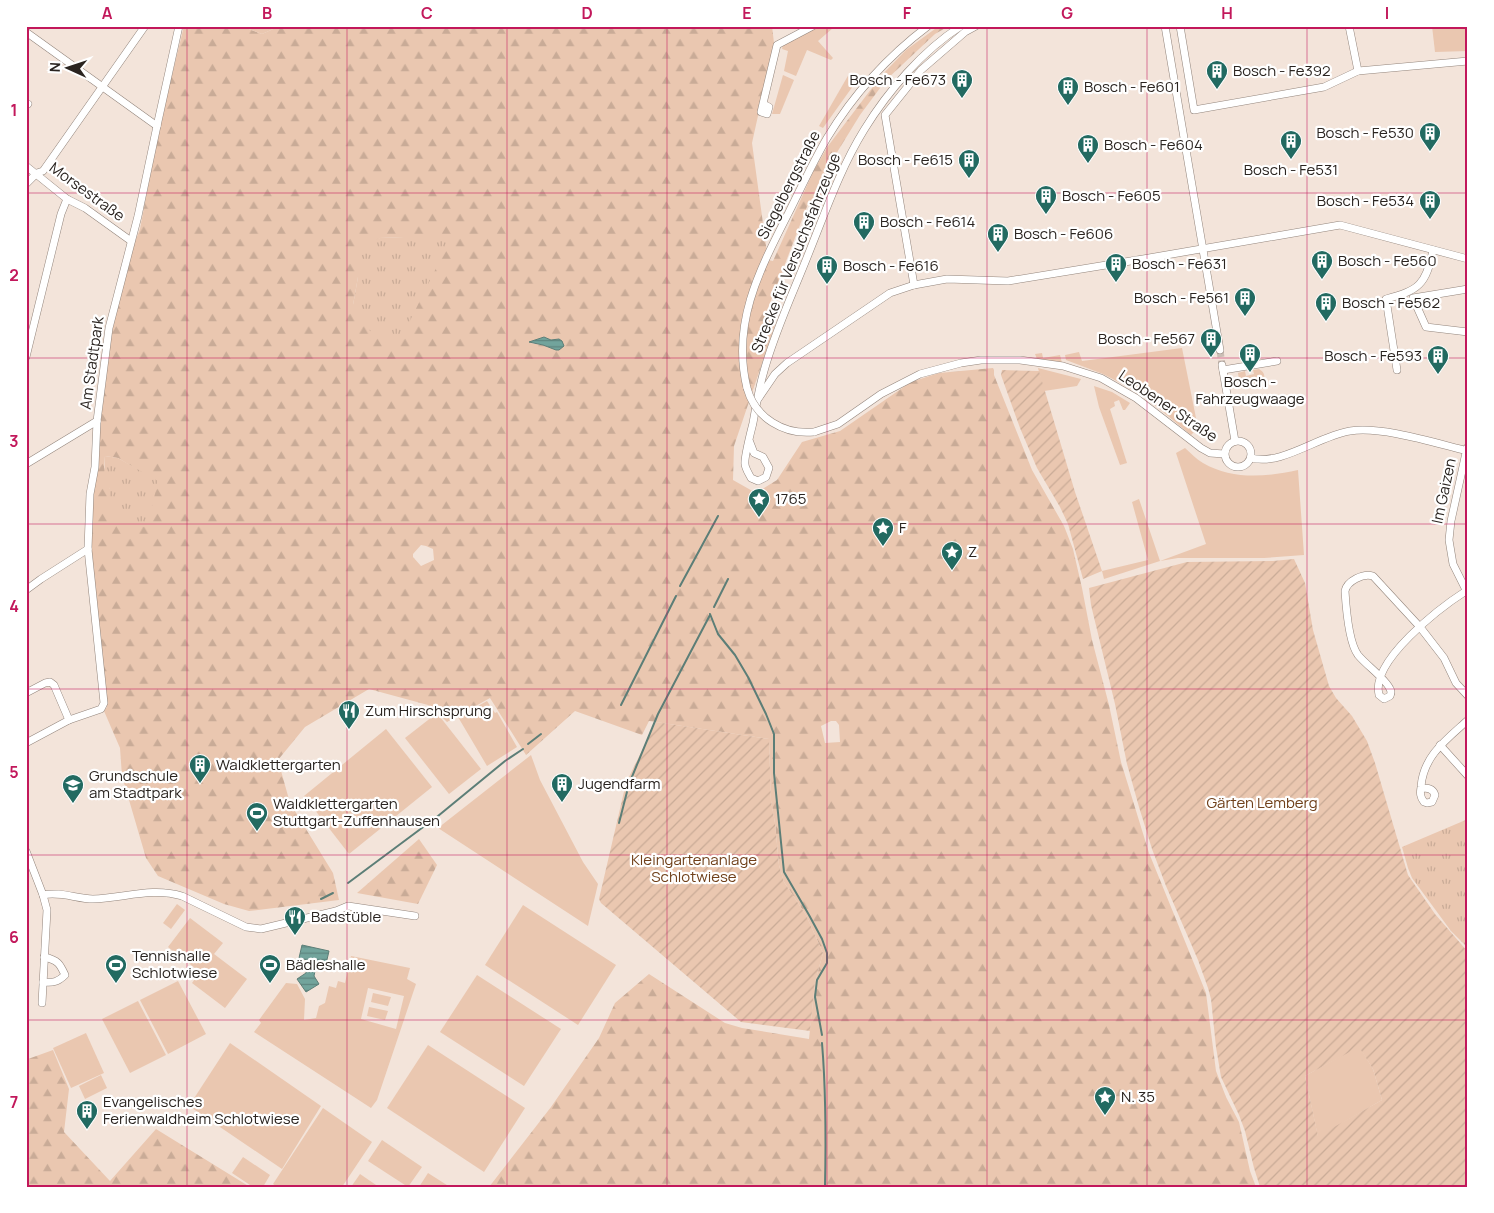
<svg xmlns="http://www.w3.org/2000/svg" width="1494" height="1213" font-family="Manrope,sans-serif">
<defs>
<pattern id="forest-firs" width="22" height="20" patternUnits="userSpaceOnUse" patternTransform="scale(1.25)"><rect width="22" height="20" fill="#eac7b0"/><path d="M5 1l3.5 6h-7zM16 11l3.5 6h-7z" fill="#c9ab97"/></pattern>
<pattern id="park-tufts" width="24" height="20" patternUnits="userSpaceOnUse" patternTransform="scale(1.25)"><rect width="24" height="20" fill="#eac7b0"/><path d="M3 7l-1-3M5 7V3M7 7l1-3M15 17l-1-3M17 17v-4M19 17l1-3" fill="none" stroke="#c9ab97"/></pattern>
<pattern id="garden-furrows" width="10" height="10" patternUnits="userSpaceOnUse" patternTransform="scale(1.25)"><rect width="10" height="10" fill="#eac7b0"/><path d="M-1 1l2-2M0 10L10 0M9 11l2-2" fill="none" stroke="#c9ab97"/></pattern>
<pattern id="water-rules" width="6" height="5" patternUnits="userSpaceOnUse" patternTransform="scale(1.25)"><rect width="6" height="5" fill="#72a49c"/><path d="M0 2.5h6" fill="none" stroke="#5e857f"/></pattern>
</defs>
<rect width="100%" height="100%" fill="#f3e4da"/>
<!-- grass -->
<g fill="#eac7b0" fill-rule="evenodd">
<path d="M818 26H832L833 28 818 41 833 58 831 60 807 50 796 76 784 71 788 51 782 49 783 45Z"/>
<path d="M1432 26H1468V51L1435 52Z"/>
<path d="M849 74 858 79 823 128 819 126Z"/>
<path d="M783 75 794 80 780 114H772Z"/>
<path d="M1182 348 1198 428 1191 435 1140 393 1103 374 1066 360 1065 355 1079 352 1082 361Z"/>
<path d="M1042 353 1043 358 1060 355 1062 363 1037 359 1035 354Z"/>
<path d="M1038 368 1081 379 1077 386 1044 391Z"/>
<path d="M1259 369C1264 372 1265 375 1264 380L1261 383 1240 386 1238 373 1245 371 1246 376 1254 374 1253 370Z"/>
<path d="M1094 386 1112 392 1130 403 1125 410H1123L1119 400 1114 402 1115 406 1110 409 1127 463 1120 465 1099 407Z"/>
<path d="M1185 448C1191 453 1196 459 1203 463 1232 480 1266 477 1298 470L1304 555 1264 558H1178L1160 561 1104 579 1102 571 1148 560 1132 502 1139 499 1160 561 1206 544 1176 453Z"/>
<path d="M487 701 495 713 497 712 517 747 487 766 458 717Z"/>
<path d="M437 713 481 769 449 794 405 738Z"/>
<path d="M386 729 432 787 349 854 304 796Z"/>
<path d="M531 755 540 780 583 862 598 884 588 926 438 828Z"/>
<path d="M177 904 185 910 171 929 163 923Z"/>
<path d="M523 905 616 965 578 1025 485 965Z"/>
<path d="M190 918 223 943 214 954 247 979 225 1008 192 983 200 972 168 947Z"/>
<path d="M351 956 410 968 407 979 416 984 377 1100 371 1108 254 1032 261 1023 259 1020 286 983 297 984 305 999 304 1020 316 1018 319 1006 325 1003 329 986 336 988 338 981 345 983ZM368 988 404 996 396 1029 361 1019Z"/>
<path d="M477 975 561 1029 524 1086 440 1032Z"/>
<path d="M178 981 206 1034 168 1054 140 1000Z"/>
<path d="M373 993 391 997 388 1006 371 1002Z"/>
<path d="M138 1001 166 1055 130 1073 102 1019Z"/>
<path d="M369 1007 388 1011 385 1020 367 1016Z"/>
<path d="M86 1033 104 1073 71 1088 53 1048Z"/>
<path d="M230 1043 321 1106 282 1169 189 1106Z"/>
<path d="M428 1045 525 1108 484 1172 387 1108Z"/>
<path d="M1359 1046 1373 1069 1382 1100 1318 1137 1305 1076Z"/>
<path d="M101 1075 107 1088 85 1099 79 1086Z"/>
<path d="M323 1108 372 1142 342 1187H277L273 1184Z"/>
<path d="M382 1140 422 1167 408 1187 368 1161Z"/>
<path d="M243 1157 270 1175 263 1187H253L232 1173Z"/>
<path d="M428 1173 450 1187H419Z"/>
<path d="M360 1174 379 1187H351Z"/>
</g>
<!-- forest -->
<g fill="url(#forest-firs)" fill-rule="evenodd">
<path d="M184 26H241L262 34 280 26H772L774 43 752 143 768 260 773 261 814 170 828 146 881 76 906 50 939 26H949L935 34 886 80 860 115 836 154 819 208 808 204 765 316 776 322 734 446 733 480 756 493 777 480 802 442 840 431 911 382 939 373 993 368 994 370V375L1032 470 1064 526 1073 549 1082 588 1092 640 1109 705 1121 762 1149 853 1206 993 1216 1071 1226 1097 1239 1122 1250 1171 1256 1187H489L551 1107 599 1038 615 1003 649 974 725 1023 742 1028 809 1039 815 982 823 953 806 915 784 882 779 865 775 823 771 801 769 739 649 721 642 735 575 711 526 755 490 698 447 722 437 712 428 705 369 689 305 727 278 760 290 803 333 873 339 900 249 911 224 904 158 876 146 858 122 776 120 748 104 711 107 707 91 552 93 500 97 452 112 330 133 247 140 229 159 128ZM404 237 353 305 358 277 380 238ZM544 337 551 340 556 350 543 345 530 343ZM105 456 118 458 136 469 110 511V489L104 467ZM421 545 426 546 433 549 434 560 421 566 413 557V554ZM831 721H836L839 725 840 742 825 743 821 726Z"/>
<path d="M419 839 437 865 418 904 357 893Z"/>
<path d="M53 1050 69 1089 64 1132 110 1181 156 1129 250 1187H26V1077L28 1059Z"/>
</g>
<!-- park -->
<g fill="url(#park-tufts)">
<path d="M241 26H280L262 34Z"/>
<path d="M428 236H452L396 349 372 333 359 319 353 305 358 277 354 253 365 244 380 238Z"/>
<path d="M105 456 118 458 158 481 147 527 125 525 109 511 110 489 104 480Z"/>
<path d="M1468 819V948L1451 931 1412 878 1408 868 1402 847Z"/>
</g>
<!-- garden -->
<g fill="url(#garden-furrows)" fill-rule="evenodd">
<path d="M1002 370 1039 371 1075 492 1102 571 1083 579 1068 524 1060 507 1037 468 1020 428 1001 375Z"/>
<path d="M1294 559 1305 583 1313 630 1329 686 1336 698 1352 716 1367 741 1375 763 1408 875 1435 914 1468 952V1187H1260L1254 1168 1245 1131 1239 1115 1221 1077 1216 1047 1211 999 1208 988 1198 960 1166 886 1152 849 1139 807 1127 764 1115 704 1091 605 1089 588 1187 562 1273 561ZM1359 1047 1373 1069 1382 1100 1318 1136 1305 1076Z"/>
<path d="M656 722 769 739 771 801 775 823 779 865 784 882 806 915 823 953 815 982 810 1031 741 1022 601 903 599 899 626 783Z"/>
</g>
<!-- water -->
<g fill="url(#water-rules)" stroke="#5c7e77">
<path d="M544 337 551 340 559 339 562 341 564 346 559 350H556L543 345 529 342Z"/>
<path d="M302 945 329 951 326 964 299 958Z"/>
<path d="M307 969 315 971 314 976 319 984 306 992 297 979 306 973Z"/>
</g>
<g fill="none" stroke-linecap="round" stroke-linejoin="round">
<!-- stream -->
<g stroke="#5c7e77" stroke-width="2">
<path d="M680 586 718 516"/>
<path d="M714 607 728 579"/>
<path d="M710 614 718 634 735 655 748 677 766 714 774 734V773L784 872 809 915 822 939 827 953V963L817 980 815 997 822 1035"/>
<path d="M621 705 676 596"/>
<path d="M528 744 541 734"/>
<path d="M619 823 629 784 658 714 710 615"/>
<path d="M348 883 438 816 505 761 523 749"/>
<path d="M321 899 333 893"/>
<path d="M822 1043C826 1091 826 1139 825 1187"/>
</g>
<!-- street-tunnel -->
<path stroke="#cbbeb5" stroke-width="7" stroke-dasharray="7 3.5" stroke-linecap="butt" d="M1220 350 1222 365"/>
<!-- street casing -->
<g stroke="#93857c" stroke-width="8">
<g id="street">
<path d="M1165 26 1220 350"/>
<path d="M1180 26 1194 110 1324 87 1358 71"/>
<path d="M1349 26 1358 71 1468 61"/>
<path d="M26 32 157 126"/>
<path d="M26 103 28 104"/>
<path d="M763 104 769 107 767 114 761 112 777 45 813 26"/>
<path d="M26 166 67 199 85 208 131 241"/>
<path d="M26 184 37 173 43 171 145 26"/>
<path d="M914 285 885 115 921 70 965 32 976 26"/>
<path d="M1468 289 1413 298 1426 327 1468 332"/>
<path d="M26 357 61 214 67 199"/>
<path d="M1222 365 1235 441"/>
<path d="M1223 370 1277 361"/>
<path d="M1397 370 1386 299C1419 290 1426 285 1433 250"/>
<path d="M747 388C731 323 760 269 789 212 801 188 813 162 827 138 853 95 887 57 928 26"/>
<path d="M758 399 775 374 787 363 890 293 914 285 947 279 1008 281 1149 258 1340 225 1468 259"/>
<path d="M814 432 838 424 881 394 920 374 961 363 981 360H1020L1063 366 1101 378 1136 398 1201 448 1210 453 1224 454"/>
<path d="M749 440 754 453 763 457 769 468 766 477 758 481 751 478C749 474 745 468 745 464 744 458 751 431 753 423 756 406 759 388 764 371 775 331 793 293 808 255 825 213 840 169 864 130 888 91 922 51 961 26"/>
<circle cx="1238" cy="454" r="13"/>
<path d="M1467 448 1451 521 1449 540 1453 564 1468 594"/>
<path d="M1251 458C1282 466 1318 436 1350 431 1382 426 1435 443 1468 451"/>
<path d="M26 464 97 421"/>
<path d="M26 590 41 579 88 549"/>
<path d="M1466 591C1441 607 1370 661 1379 695L1384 699 1390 696C1391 693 1392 692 1390 689 1386 679 1366 665 1358 655 1349 643 1346 607 1345 591 1347 581 1363 573 1373 576L1420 627 1444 658 1456 683 1468 696"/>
<path d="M26 693 45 683 50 682 54 685 69 720"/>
<path d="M26 743 69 720 101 709 104 703 88 549 90 494 95 467 97 421 109 328 138 216 157 126 179 26"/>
<path d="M1440 745 1468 776"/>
<path d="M1421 788C1427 788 1433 788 1435 795L1432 802 1427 803 1424 802C1420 797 1420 793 1421 787 1423 756 1447 739 1468 720"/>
<path d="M26 851 43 895 47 910 42 1003"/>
<path d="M43 895C60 891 77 899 93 899 124 898 152 887 182 896L246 927 261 929 336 911 348 906 415 916"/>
<path d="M43 982C53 983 58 982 65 975 60 964 58 960 44 957"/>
</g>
</g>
<!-- street -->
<use href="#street" stroke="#fff" stroke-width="7"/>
<!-- street-bridge casing -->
<g stroke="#93857c" stroke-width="8" stroke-linecap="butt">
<path id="street-bridge" d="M747 388C755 418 784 435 814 432"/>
</g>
<!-- street-bridge -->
<use href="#street-bridge" stroke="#fff" stroke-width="7"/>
</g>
<!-- grid -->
<path fill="none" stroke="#c2185b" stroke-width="1" stroke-opacity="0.55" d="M187 26V1187M347 26V1187M507 26V1187M667 26V1187M827 26V1187M987 26V1187M1147 26V1187M1307 26V1187M26 193H1468M26 358H1468M26 524H1468M26 689H1468M26 855H1468M26 1020H1468"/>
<!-- icons -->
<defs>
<g id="building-pin" transform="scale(1.125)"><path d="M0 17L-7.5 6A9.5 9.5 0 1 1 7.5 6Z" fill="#226a61" stroke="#fff"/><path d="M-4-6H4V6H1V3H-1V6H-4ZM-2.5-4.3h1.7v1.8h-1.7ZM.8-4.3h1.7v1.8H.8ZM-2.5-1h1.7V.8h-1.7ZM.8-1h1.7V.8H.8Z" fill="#fff"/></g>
<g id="sight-pin" transform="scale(1.125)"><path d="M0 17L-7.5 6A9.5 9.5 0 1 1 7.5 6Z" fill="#226a61" stroke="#fff"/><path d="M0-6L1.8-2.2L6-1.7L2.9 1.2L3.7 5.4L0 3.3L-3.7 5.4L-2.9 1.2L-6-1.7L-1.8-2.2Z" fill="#fff"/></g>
<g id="restaurant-pin" transform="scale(1.125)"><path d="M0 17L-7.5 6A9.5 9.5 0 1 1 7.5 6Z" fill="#226a61" stroke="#fff"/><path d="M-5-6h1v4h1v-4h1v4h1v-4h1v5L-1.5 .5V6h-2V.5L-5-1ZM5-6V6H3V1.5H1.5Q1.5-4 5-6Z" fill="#fff"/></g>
<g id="school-pin" transform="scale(1.125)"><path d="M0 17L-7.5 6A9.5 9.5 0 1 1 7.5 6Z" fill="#226a61" stroke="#fff"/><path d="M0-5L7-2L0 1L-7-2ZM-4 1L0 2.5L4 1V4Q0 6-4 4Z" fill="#fff"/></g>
<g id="stadium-pin" transform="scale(1.125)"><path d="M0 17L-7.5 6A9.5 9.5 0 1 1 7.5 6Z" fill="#226a61" stroke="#fff"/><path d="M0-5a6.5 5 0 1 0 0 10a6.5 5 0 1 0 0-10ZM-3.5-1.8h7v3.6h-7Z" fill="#fff"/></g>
</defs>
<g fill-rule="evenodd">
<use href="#building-pin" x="1217" y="71"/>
<use href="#building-pin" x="962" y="80"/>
<use href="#building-pin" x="1068" y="87"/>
<use href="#building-pin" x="1430" y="133"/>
<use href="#building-pin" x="1291" y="141"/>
<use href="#building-pin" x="1088" y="145"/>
<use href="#building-pin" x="969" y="160"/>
<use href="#building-pin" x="1046" y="196"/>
<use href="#building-pin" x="1430" y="201"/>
<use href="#building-pin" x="864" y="222"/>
<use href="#building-pin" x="998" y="234"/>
<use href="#building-pin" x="1322" y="261"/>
<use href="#building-pin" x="1116" y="264"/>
<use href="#building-pin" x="827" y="266"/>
<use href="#building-pin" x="1245" y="298"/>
<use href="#building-pin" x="1326" y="303"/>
<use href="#building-pin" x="1211" y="339"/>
<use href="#building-pin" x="1250" y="354"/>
<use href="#building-pin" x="1438" y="356"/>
<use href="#sight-pin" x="759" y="499"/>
<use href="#sight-pin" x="883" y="528"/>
<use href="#sight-pin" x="952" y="552"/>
<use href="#restaurant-pin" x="349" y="711"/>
<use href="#building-pin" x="200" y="765"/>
<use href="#building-pin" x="562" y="784"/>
<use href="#school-pin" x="73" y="785"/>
<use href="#stadium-pin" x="257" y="813"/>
<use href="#restaurant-pin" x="295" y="917"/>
<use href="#stadium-pin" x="116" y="965"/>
<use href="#stadium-pin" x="270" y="965"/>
<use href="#sight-pin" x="1105" y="1097"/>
<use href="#building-pin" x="87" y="1111"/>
</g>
<g text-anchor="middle" stroke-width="4.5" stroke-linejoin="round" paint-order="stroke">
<!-- poi labels -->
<g font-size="15" fill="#2a2420" stroke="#fff" text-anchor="start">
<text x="1233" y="76">Bosch - Fe392</text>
<text x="946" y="85" text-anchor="end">Bosch - Fe673</text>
<text x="1084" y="92">Bosch - Fe601</text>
<text x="1414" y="138" text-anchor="end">Bosch - Fe530</text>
<text x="1104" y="150">Bosch - Fe604</text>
<text x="953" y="165" text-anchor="end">Bosch - Fe615</text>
<text x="1291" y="175" text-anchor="middle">Bosch - Fe531</text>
<text x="1062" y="201">Bosch - Fe605</text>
<text x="1414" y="206" text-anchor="end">Bosch - Fe534</text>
<text x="880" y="227">Bosch - Fe614</text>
<text x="1014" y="239">Bosch - Fe606</text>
<text x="1338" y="266">Bosch - Fe560</text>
<text x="1132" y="269">Bosch - Fe631</text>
<text x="843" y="271">Bosch - Fe616</text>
<text x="1229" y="303" text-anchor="end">Bosch - Fe561</text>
<text x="1342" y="308">Bosch - Fe562</text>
<text x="1195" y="344" text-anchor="end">Bosch - Fe567</text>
<text x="1422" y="361" text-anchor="end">Bosch - Fe593</text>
<text x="1250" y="387" text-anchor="middle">Bosch -<tspan x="1250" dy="17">Fahrzeugwaage</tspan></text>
<text x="775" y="504">1765</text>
<text x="899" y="533">F</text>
<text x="968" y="557">Z</text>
<text x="365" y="716">Zum Hirschsprung</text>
<text x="216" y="770">Waldklettergarten</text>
<text x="89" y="781">Grundschule<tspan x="89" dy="17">am Stadtpark</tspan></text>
<text x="578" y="789">Jugendfarm</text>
<text x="273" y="809">Waldklettergarten<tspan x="273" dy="17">Stuttgart-Zuffenhausen</tspan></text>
<text x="311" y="922">Badstüble</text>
<text x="132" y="961">Tennishalle<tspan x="132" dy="17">Schlotwiese</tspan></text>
<text x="286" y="970">Bädleshalle</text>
<text x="1121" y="1102">N. 35</text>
<text x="103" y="1107">Evangelisches<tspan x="103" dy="17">Ferienwaldheim Schlotwiese</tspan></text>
</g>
<!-- street labels -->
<g font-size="15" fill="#2a2420" stroke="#fff">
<text transform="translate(789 185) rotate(-63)" y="5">Siegelbergstraße</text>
<text transform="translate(87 192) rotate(36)" y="5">Morsestraße</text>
<text transform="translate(796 253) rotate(-68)" y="5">Strecke für Versuchsfahrzeuge</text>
<text transform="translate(92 363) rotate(-82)" y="5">Am Stadtpark</text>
<text transform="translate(1168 406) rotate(34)" y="5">Leobener Straße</text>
<text transform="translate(1444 491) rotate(-78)" y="5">Im Gaizen</text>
</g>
<!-- park labels -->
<g font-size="15" fill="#70401a" stroke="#fff">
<text x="1262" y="808">Gärten Lemberg</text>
<text x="694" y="865">Kleingartenanlage<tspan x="694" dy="17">Schlotwiese</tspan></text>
</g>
</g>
<!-- border -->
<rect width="1494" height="1213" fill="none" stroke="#ffffff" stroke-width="55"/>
<!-- north arrow -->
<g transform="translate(68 68) rotate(273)" stroke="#ffffff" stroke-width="4" paint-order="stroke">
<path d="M0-4L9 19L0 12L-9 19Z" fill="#2a2420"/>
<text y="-8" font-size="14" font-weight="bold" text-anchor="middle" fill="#2a2420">N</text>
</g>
<rect x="28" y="28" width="1438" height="1158" fill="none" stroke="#c2185b" stroke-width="2"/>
<g font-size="16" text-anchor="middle" font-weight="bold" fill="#c2185b">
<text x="107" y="19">A</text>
<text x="267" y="19">B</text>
<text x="427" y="19">C</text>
<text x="587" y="19">D</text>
<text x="747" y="19">E</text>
<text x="907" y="19">F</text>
<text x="1067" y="19">G</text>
<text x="1227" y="19">H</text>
<text x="1387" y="19">I</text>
<text x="14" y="116">1</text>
<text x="14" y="281">2</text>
<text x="14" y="447">3</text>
<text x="14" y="612">4</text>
<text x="14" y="778">5</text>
<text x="14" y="943">6</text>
<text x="14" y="1108">7</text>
</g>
</svg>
